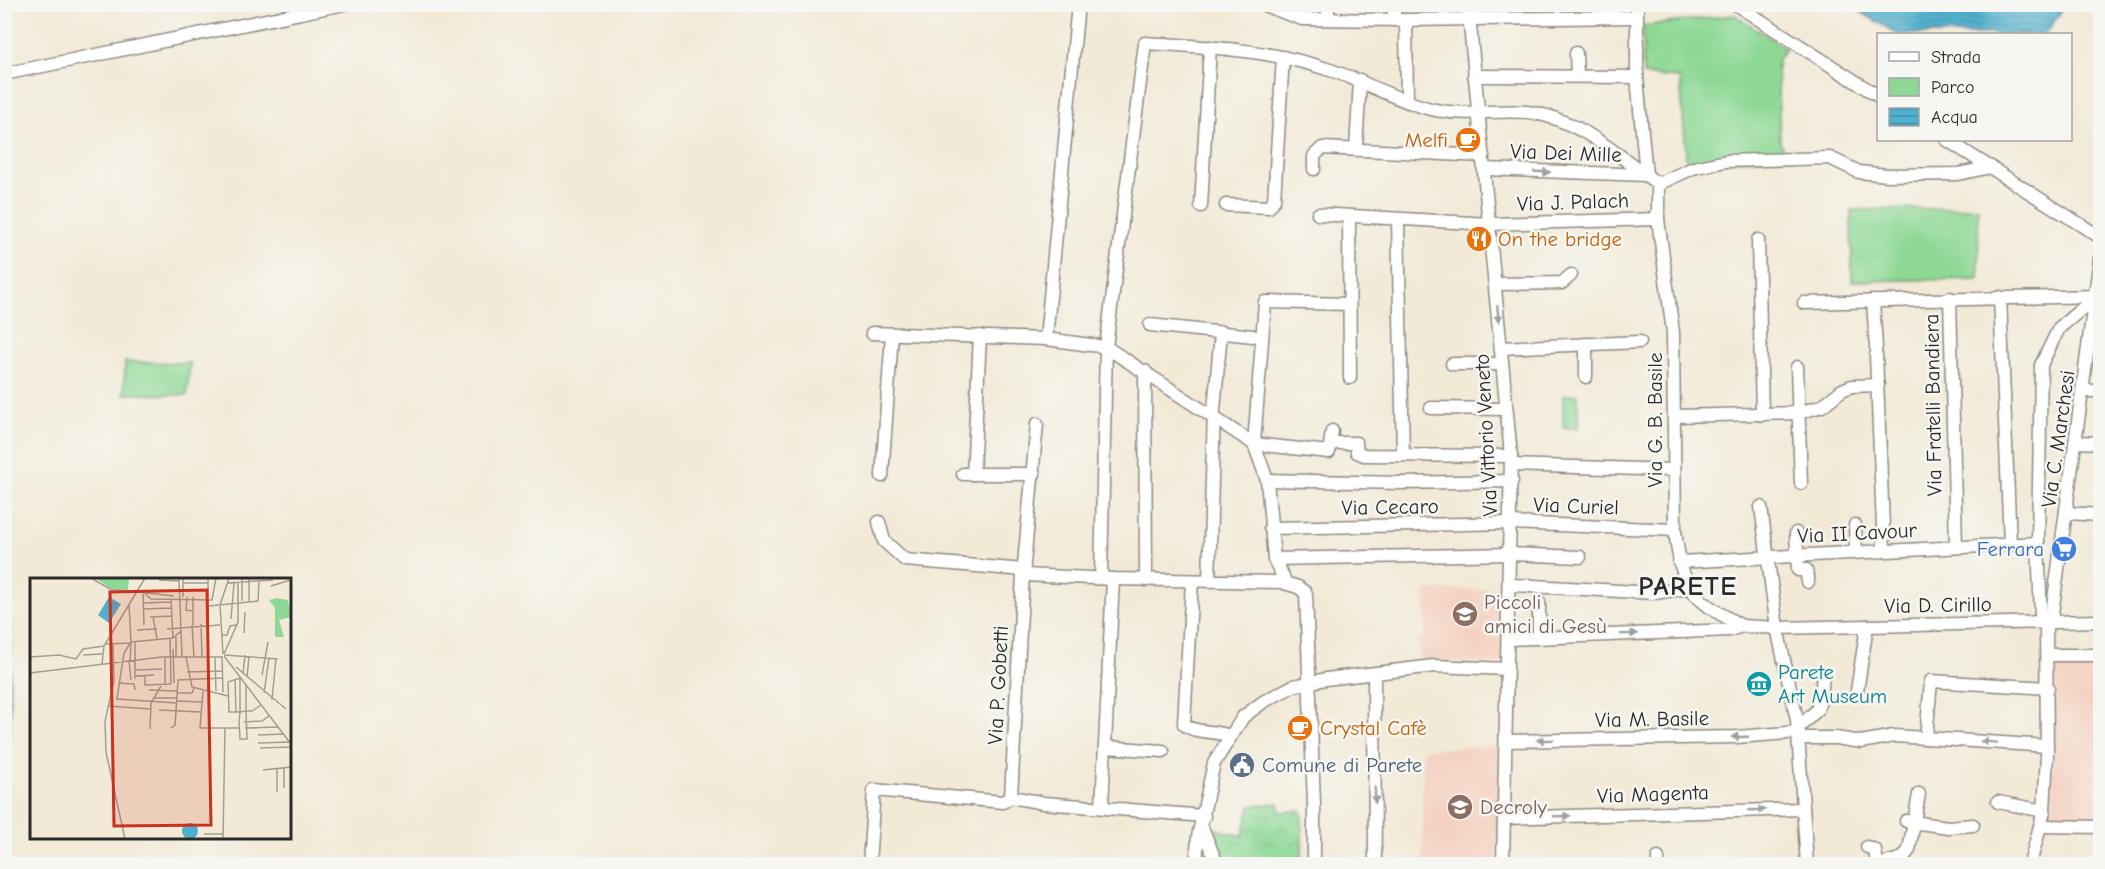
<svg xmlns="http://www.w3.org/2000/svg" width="2105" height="869" font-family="'Comic Neue',sans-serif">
<defs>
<pattern id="park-crowns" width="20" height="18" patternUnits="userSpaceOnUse" patternTransform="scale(1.5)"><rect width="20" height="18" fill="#8ed895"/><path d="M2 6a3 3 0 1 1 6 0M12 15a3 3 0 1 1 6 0" fill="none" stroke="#7bba81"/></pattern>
<pattern id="water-rules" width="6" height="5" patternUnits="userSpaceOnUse" patternTransform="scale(1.5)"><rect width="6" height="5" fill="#4fb0ce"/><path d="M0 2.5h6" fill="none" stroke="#428fa7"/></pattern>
</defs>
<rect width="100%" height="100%" fill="#f6f6f2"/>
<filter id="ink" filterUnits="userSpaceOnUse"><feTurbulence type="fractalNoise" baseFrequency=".0167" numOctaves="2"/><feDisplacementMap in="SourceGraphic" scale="12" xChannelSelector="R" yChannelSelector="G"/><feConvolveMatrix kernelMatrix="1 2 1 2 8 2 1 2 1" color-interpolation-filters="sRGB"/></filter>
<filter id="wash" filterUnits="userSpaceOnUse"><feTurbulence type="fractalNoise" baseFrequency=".008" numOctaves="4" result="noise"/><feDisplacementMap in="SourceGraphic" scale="24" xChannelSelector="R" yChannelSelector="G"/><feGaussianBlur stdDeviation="1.35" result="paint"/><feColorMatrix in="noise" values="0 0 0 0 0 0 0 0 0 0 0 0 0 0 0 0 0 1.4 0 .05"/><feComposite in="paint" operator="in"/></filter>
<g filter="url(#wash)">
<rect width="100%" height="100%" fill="#f2ead7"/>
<!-- built -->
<g fill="#f5d3c2">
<path d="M1505 589 1502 663 1420 661 1418 638H1425L1426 590Z"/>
<path d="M2055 664 2100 665V818L2052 817Z"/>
<path d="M1500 746 1497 864H1423L1422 749Z"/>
</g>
<!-- green -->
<g fill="#8ed895" stroke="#5c8260" stroke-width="1.5">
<path d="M1735 15 1786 49 1778 58 1777 67 1780 142 1786 156 1687 165 1680 78 1643 75V26Z"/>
<path d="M1978 208 1979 279 1852 281 1851 210Z"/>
<path d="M125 362 190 363 187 395 124 394Z"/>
<rect x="1563" y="395" width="15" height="33"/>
</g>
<!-- park -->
<path fill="url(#park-crowns)" stroke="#5c8260" stroke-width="1.5" d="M1279 803 1280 812 1302 811V864H1226L1216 840V829L1243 836 1250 806Z"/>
<!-- water -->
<g fill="url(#water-rules)" stroke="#3d6e7c" stroke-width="1.5">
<path d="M1849 5H2065L2046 34H1897Z"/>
<path d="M5 618 10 624V733L5 738Z"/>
</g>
</g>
<g filter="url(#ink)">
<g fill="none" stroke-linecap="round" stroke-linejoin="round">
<!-- minor casing -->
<g stroke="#8e8a81" stroke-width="15">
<g id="minor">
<path d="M1261 4 1302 19 1406 20 1636 17"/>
<path d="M1328 4V19"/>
<path d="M1394 4V20"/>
<path d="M1468 4 1511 456 1503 864"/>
<path d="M1637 4V77L1646 175"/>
<path d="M1735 4 1878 96"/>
<path d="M1406 20 1407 101"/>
<path d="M1576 53 1577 76"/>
<path d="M4 74 344 4"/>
<path d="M1474 76 1637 77"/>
<path d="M1947 140 2100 237"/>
<path d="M1356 149 1360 80"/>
<path d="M1314 169V156L1322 148 1483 156"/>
<path d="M1484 169 1646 175"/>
<path d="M1658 184V219L1673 332 1675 530C1682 589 1690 598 1742 626"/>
<path d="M1658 184 1693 168 1726 161 1830 158 1859 172 1887 175 1958 174 1991 167"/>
<path d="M1226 205 1269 207 1274 200 1283 57"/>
<path d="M1201 206 1210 47"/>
<path d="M1318 214 1489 224 1658 219"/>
<path d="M1398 220 1403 454"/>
<path d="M1349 222 1350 378"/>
<path d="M1758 240 1762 415"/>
<path d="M1495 284 1562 283 1571 275"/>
<path d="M2000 297 2010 544"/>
<path d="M1950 298 1956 547"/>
<path d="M1873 301 1876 347"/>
<path d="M1804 303 2097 296"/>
<path d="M1150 325 1253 336"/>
<path d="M872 333 1046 339 1106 347 1254 444 1329 452 1332 431"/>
<path d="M1046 339 1078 4"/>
<path d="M1586 344V377"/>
<path d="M1501 348 1640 342"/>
<path d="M1876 355 1884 551"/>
<path d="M1452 364H1502"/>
<path d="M1797 367 1801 483"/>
<path d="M1145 371 1146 580"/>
<path d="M2084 391H2100"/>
<path d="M1431 408 1506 409"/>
<path d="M1676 416 1798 413 1822 406 1842 390 1852 386 1878 385"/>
<path d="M2076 442 2100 443"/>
<path d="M1337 443H1356L1357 452 1364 455 1511 456"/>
<path d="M1512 465 1674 470"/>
<path d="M963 474H1034"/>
<path d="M973 474 980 336"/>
<path d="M882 476 892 334"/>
<path d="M1267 480 1400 483 1512 481"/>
<path d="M1761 507 1777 628 1797 720 1807 864"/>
<path d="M2067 513 2100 515"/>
<path d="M879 522 884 541 905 560 1024 570"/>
<path d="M1855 525 1856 553"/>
<path d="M1270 528 1512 523 1675 530"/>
<path d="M1796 533 1798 570H1806L1808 582"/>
<path d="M1274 559 1511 554 1580 557"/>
<path d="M1679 562 2038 543"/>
<path d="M1023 575 1113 579 1281 582 1298 587 1306 593 1314 804V864"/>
<path d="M1101 578 1106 347 1145 43C1209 47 1268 49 1330 70 1364 81 1397 101 1431 109 1463 117 1495 109 1527 112 1576 117 1619 156 1658 184"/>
<path d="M1192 581 1184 724C1194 734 1216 730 1230 736"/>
<path d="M1209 581 1214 410 1221 332"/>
<path d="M1286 583 1274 559 1267 480 1254 444 1265 302 1349 304"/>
<path d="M1515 585 1654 593 1688 588"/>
<path d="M1539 602V638"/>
<path d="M2046 623 2052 614 2100 258"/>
<path d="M1508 639 1730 630 1742 626 1777 628 2100 621"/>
<path d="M2047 655H2100"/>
<path d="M1374 674 1375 864"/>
<path d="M1857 691 1867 626"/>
<path d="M1798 728 1817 710 1821 698 1823 675"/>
<path d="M1799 738H1836L1861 742 1894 736 2047 746"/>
<path d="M1926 738 1931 681 2048 688"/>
<path d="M1506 741 1737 737 1799 732"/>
<path d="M1105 747 1163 751"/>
<path d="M1011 797 1023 575 1037 424"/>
<path d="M1998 802 2044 811"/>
<path d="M1102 807 1113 579"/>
<path d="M1504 818 1803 809"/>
<path d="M1906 821 1948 827 1973 825"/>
<path d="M1201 825 1217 864"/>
<path d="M2042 826 2100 827"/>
<path d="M1867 847 1875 850 1877 864"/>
<path d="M1658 858V864"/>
<path d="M869 864 874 790 1003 802 1011 797 1044 803 1204 816"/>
<path d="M1196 864 1198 837 1214 763 1243 717 1263 702 1293 686 1326 679 1434 666 1507 669"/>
<path d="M1883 864 1903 858 1909 850 1919 794"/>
<path d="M2030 864 2044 811 2047 755 2046 623 2041 616 2038 543 2041 365 2059 328 2097 296"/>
</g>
</g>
<!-- minor -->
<use href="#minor" stroke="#fff" stroke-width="12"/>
</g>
<!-- one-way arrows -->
<defs><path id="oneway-solid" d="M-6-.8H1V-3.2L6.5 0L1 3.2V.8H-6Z" transform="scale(1.5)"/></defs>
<g fill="#a0a0a0">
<use href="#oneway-solid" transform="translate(1542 172) rotate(2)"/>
<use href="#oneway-solid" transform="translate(1498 314) rotate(85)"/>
<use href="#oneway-solid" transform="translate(1629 634) rotate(-1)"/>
<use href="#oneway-solid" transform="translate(1740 737) rotate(178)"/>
<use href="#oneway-solid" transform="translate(1545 740) rotate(179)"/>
<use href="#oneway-solid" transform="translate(1989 742) rotate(-176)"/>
<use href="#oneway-solid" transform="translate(1375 795) rotate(89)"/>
<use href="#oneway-solid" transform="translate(1757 810) rotate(-2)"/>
<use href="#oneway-solid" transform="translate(1562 816) rotate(-2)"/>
</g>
</g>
<!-- icons -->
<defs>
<g id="cafe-disc" transform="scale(1.35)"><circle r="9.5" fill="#e8710a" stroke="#f6f6f2"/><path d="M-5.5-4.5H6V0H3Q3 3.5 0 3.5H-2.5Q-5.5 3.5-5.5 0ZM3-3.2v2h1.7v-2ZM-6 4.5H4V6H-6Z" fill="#fff"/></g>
<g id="restaurant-disc" transform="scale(1.35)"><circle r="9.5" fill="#e8710a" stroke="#f6f6f2"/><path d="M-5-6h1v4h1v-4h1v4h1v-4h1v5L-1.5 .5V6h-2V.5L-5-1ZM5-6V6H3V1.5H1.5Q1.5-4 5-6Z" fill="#fff"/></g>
<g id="supermarket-disc" transform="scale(1.35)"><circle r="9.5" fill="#3f7fe0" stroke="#f6f6f2"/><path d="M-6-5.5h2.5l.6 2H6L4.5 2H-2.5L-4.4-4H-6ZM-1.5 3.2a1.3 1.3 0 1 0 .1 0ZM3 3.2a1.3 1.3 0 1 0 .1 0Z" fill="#fff"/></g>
<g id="school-disc" transform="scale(1.35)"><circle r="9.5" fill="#8d6e63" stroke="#f6f6f2"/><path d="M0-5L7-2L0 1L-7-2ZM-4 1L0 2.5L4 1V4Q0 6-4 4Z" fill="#fff"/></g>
<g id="museum-disc" transform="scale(1.35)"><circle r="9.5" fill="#0f9aa8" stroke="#f6f6f2"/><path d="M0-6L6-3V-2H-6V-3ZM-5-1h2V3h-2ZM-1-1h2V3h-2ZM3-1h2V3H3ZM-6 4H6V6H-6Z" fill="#fff"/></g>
<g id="civic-disc" transform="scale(1.35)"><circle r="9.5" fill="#5c6f8a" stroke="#f6f6f2"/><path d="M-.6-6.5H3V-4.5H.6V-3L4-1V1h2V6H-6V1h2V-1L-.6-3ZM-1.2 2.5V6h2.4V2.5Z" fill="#fff"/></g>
</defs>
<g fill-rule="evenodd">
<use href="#cafe-disc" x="1468" y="140"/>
<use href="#restaurant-disc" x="1479" y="239"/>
<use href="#supermarket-disc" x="2064" y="549"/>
<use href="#school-disc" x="1465" y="614"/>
<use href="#museum-disc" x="1759" y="684"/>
<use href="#cafe-disc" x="1300" y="728"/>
<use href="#civic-disc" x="1242" y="765"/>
<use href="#school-disc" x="1460" y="807"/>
</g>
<g text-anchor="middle" stroke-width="5" stroke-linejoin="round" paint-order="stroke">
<!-- food labels -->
<g font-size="21" fill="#c56008" stroke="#f6f6f2" text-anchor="start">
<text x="1448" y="147" text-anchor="end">Melfi</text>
<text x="1498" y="246">On the bridge</text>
<text x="1320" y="735">Crystal Cafè</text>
</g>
<!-- street labels -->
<g font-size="21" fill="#2b2b2b" stroke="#f6f6f2">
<text transform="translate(1566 153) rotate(2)" y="7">Via Dei Mille</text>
<text transform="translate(1573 202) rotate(-2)" y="7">Via J. Palach</text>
<text transform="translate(1933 405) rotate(-91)" y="7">Via Fratelli Bandiera</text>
<text transform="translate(1655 420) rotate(-90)" y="7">Via G. B. Basile</text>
<text transform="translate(1486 435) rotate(-93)" y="7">Via Vittorio Veneto</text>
<text transform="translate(2058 439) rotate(-82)" y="7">Via C. Marchesi</text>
<text transform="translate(1576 506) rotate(2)" y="7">Via Curiel</text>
<text transform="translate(1390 507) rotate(-1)" y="7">Via Cecaro</text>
<text transform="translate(1857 533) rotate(-3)" y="7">Via II Cavour</text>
<text transform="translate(1938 605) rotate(-1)" y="7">Via D. Cirillo</text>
<text transform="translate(998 685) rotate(-87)" y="7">Via P. Gobetti</text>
<text transform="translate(1652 719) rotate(-1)" y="7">Via M. Basile</text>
<text transform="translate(1653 794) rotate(-2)" y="7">Via Magenta</text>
</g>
<!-- shop labels -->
<g font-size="21" fill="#366cbe" stroke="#f6f6f2" text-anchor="end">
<text x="2044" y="556">Ferrara</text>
</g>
<!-- education labels -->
<g font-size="21" fill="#785e54" stroke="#f6f6f2" text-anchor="start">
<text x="1484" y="609">Piccoli<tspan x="1484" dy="24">amici di Gesù</tspan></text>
<text x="1480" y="814">Decroly</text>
</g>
<!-- culture labels -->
<g font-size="21" fill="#0d838f" stroke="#f6f6f2" text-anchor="start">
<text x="1778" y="679">Parete<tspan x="1778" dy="24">Art Museum</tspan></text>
</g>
<!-- service labels -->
<g font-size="21" fill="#4e5e75" stroke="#f6f6f2" text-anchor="start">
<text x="1262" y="772">Comune di Parete</text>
</g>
<!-- district labels -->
<g font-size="27" font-weight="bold" letter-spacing="1.5" fill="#2b2b2b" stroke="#f6f6f2">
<text x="1688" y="595">PARETE</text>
</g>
</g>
<!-- overview -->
<g transform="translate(30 578)">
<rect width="261" height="261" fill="#f2ead7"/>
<path d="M247 20 258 22 261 39 249 42 254 59H245V30L239 22Z" fill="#8ed895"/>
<path d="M66 0H99L98 12 80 10Z" fill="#8ed895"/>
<path d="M79 19 91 26 79 45 68 37ZM152 253a8 8 0 1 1 16 0a8 8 0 1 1-16 0Z" fill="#4fb0ce"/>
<path fill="none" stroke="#a29e92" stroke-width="1.5" d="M61 0 80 11 144 18M149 0 152 79M153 0V19M178 0V46M129 2 149 3M153 5H178M197 5 243 2M241 8 261 2M113 14 121 21 182 22 186 0M113 14 114 47M157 19 156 32 163 33M141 21 143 60M212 23V0M219 23V0M113 25 141 24M99 26 101 64M179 28 228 23 229 3M114 31 141 30M120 39 142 38M123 39 127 61M201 41 204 5M171 46 172 79M162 47 164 79M163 47V19M137 51 190 47M107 52 127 51M214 55 215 34M191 57H197L200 48 206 47M146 59V79M140 61 141 106M105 63V101M101 64 94 75 87 121 146 125M101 64 143 60 151 53M75 66 101 65M83 66 84 103 75 143 76 174 95 261M143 71 144 105M193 76 190 27 199 0M194 76 208 44V4M53 77 72 76M194 77 248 81M192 78 193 114M194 78 261 166M0 79 29 77 46 81 53 71 74 68M135 79V106M156 79 162 109 198 118M185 79 186 113M99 83 101 102M100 83 101 65M72 86 74 68 115 0M206 89 256 131M106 92 132 91M157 94 193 93M0 95 132 79H192M213 95 215 77M232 97 238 64M106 98 124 97M115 98V107L141 106M217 99 219 78M205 102 206 134M88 105 104 106 105 112M216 107V133L217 161H210L209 144 210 134V100L198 104 199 134H210L216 133H222L231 127M119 112 147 113M173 113 170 150H209M147 115H162L164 110M234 115 239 80M123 120H147M242 122 246 80M147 123 172 124M78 128 120 131M129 132 171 134M146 133 148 102 193 100M214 144 232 143 239 138M141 150 145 147 146 133M215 150 248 149M120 151 121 125 131 108M228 157 254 156M228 165 260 164M230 170 261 169M233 192 261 189M254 210V190M247 214V191M174 256H193M193 261 195 150"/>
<path fill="#c8321e" fill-opacity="0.15" stroke="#c8321e" stroke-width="3" d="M177 12 181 247 84 248 80 14Z"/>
<rect width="261" height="261" fill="none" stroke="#2b2b2b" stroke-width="3"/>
</g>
<!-- margin -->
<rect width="2105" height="869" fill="none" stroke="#f6f6f2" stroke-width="24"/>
<!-- legend -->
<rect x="1877" y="33" width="195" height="108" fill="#f6f6f2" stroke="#a5a5a2" stroke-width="1.5"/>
<rect x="1889" y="52" width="30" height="9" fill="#ffffff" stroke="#a5a5a2" stroke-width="1.5"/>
<text x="1931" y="63" font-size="18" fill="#2b2b2b">Strada</text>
<rect x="1889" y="78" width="30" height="18" fill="#8ed895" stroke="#a5a5a2" stroke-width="1.5"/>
<text x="1931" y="93" font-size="18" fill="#2b2b2b">Parco</text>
<rect x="1889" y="108" width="30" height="18" fill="url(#water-rules)" stroke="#a5a5a2" stroke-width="1.5"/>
<text x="1931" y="123" font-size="18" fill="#2b2b2b">Acqua</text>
</svg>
